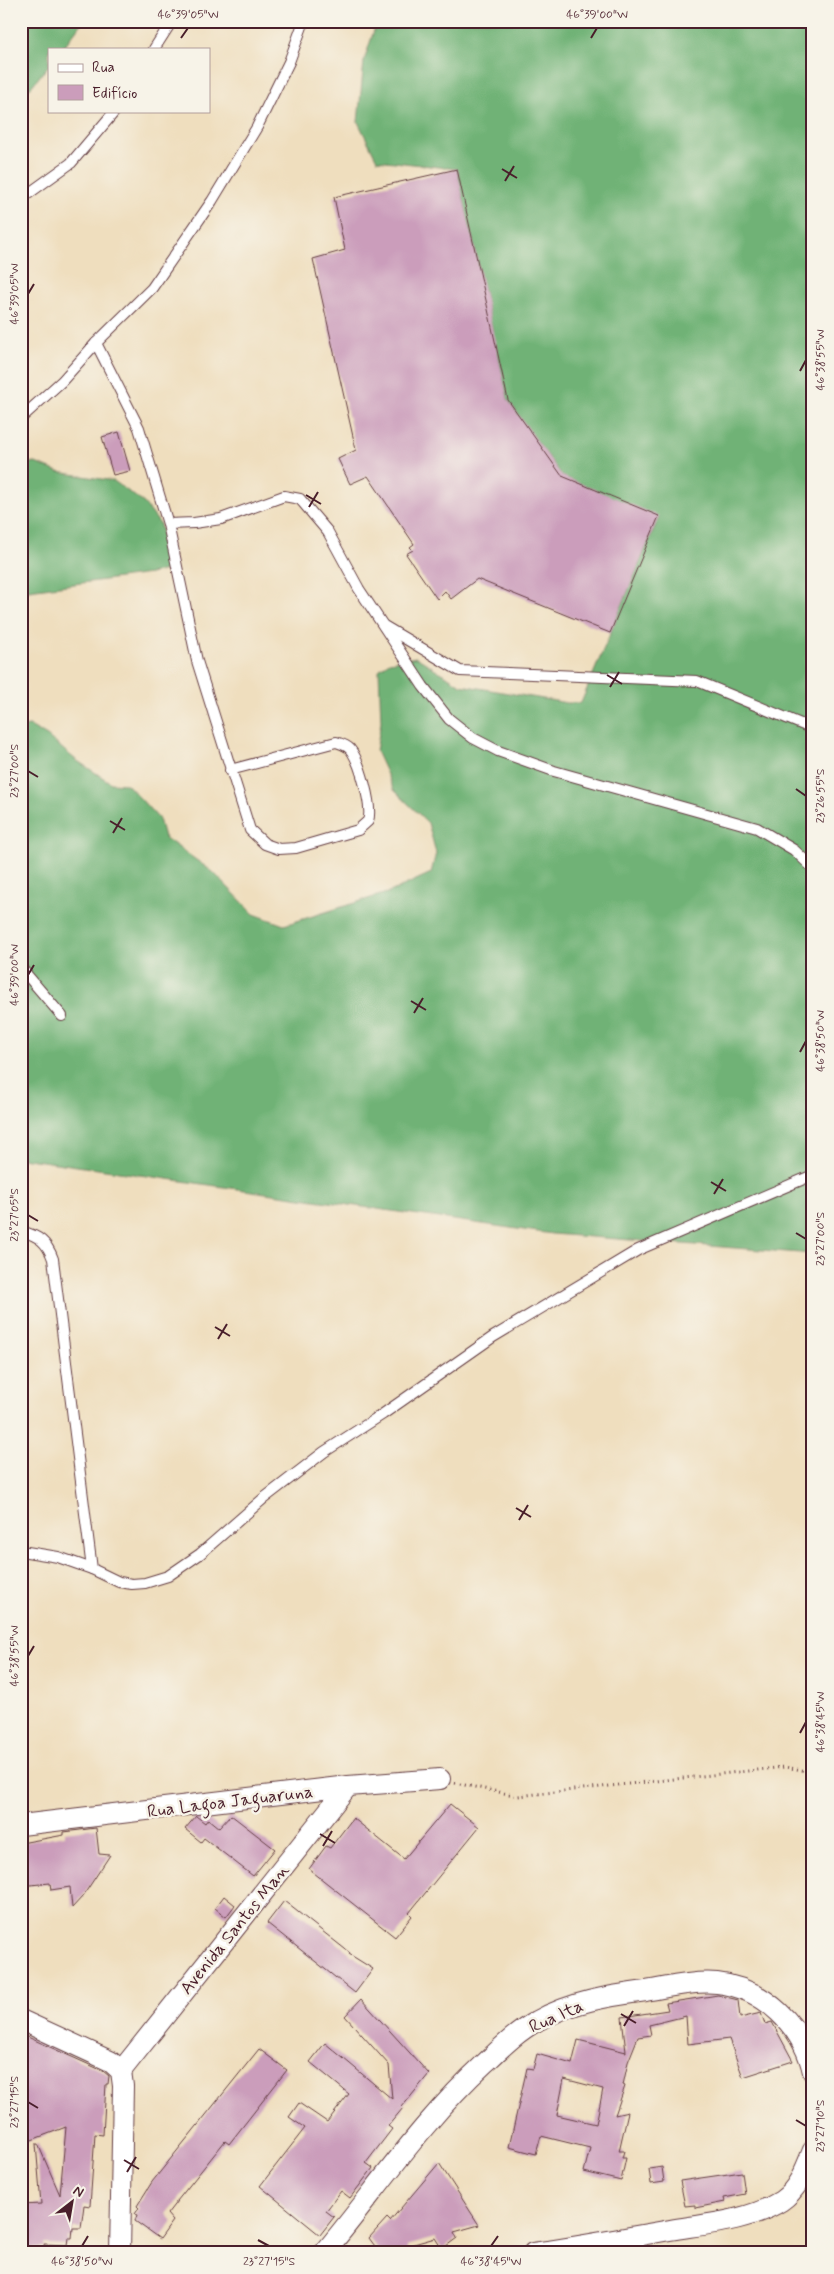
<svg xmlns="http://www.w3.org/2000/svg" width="834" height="2274" font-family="Mynerve,sans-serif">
<rect width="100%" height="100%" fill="#f7f3e8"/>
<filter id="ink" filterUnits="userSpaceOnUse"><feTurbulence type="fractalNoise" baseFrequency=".02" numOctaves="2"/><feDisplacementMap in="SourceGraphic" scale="10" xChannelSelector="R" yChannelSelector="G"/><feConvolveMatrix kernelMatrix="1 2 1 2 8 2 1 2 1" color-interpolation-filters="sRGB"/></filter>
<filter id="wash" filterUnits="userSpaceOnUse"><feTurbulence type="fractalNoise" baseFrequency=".0096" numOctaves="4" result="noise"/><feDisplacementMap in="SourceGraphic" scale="20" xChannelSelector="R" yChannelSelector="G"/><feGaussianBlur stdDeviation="1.12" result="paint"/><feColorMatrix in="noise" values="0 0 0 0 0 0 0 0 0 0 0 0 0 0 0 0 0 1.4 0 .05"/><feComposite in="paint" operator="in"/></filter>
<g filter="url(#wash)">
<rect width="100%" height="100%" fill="#efdebe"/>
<!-- forest -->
<g fill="#70b276" stroke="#5d6850">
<path d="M21 21H83L62 49H49V65L31 87 21 94Z"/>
<path d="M377 21H813V1254L552 1234 21 1158V727L30 726 47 736 76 760 111 783 127 784 159 819 164 837 213 872 254 914 284 925 390 892 431 873 436 853 428 823 394 790 376 751 381 722 379 670 389 662 416 657 461 685 567 703H581L659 517 562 476 508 400 457 169 377 160 358 122 364 61Z"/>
<path d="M33 462 58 472 114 481 144 503 160 524 166 555 167 570 150 574 21 591V466Z"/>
</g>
<g id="blocks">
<!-- building -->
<g fill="#cb9dbb" fill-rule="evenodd">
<path d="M457 169 508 400 562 476 659 516 610 633 477 579 451 599 445 591 437 599 406 554 413 550 410 547 414 544 368 476 350 484 338 459 356 450 313 259 345 250 334 197Z"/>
<path d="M119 432 130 471 113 475 102 437Z"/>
<path d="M450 1804 479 1827 409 1913 412 1916 395 1937 309 1869 326 1846 330 1848 353 1818 404 1859Z"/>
<path d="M231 1815 275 1849 253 1876 204 1838 201 1842 185 1829 196 1816 205 1823 208 1819 219 1828Z"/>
<path d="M96 1828 99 1854 110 1855 83 1896 72 1908 70 1887 51 1890 50 1883 21 1886V1843L64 1835V1832Z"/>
<path d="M224 1896 235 1905 226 1917 215 1908Z"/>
<path d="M284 1901 350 1953 349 1954 373 1969 355 1993 267 1923Z"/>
<path d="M718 1995 738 2000 740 2018 761 2013 765 2024 772 2022 793 2061 743 2077 729 2039 688 2044 686 2016 649 2025 651 2035 638 2037 628 2062 623 2085 625 2086 615 2115 628 2112 619 2151H624L622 2158H626L621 2181 584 2172 590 2148 541 2136 536 2154 509 2147 527 2068 533 2069 537 2054 572 2064 578 2040 626 2052 622 2017 668 2010 666 2003ZM564 2079 603 2089 596 2124 557 2115Z"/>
<path d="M361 1999 429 2074 402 2107 403 2108 388 2126 392 2129 366 2163 373 2168 350 2198 341 2191 326 2211 334 2217 320 2235 260 2186 305 2128 289 2117 299 2103 327 2122 349 2094 310 2062 325 2043 392 2099 389 2065 345 2016Z"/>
<path d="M21 2034 103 2071 109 2076 108 2084H106L103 2135 95 2134 90 2206 84 2205 81 2228H73L72 2238H68L67 2245 44 2244 45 2248 22 2249 21 2205 41 2204 36 2144H38L60 2195 66 2127 21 2144Z"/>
<path d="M259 2049 287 2070 229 2144 225 2141 177 2201 167 2214 173 2221 160 2239 135 2221 137 2215 135 2214 139 2208 137 2206 152 2182Z"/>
<path d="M439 2163 479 2225 454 2232 457 2238 442 2249 435 2238 407 2246 408 2250 398 2253H380L369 2238 387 2218 390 2221Z"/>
<path d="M662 2167 664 2182 651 2184 649 2169Z"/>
<path d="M742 2172 745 2194 724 2198 725 2202 695 2208V2205L685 2206 680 2181Z"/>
</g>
</g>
</g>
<g filter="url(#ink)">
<use href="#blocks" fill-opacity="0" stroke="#633c41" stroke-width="1"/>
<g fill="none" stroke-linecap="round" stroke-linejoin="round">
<!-- lane casing -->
<g stroke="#633c41" stroke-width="12">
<g id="lane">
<path d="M154 49 172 21"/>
<path d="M21 199 71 163 115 111"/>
<path d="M96 343 139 428 168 524 194 523 221 519 284 496 300 499 328 532 359 589 423 686 449 719 473 738 498 751 554 771 757 828 794 850 813 868"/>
<path d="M21 418 62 381 96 343 152 288 212 201 257 127 289 62 304 21"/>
<path d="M168 524 197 661 250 830 265 844 279 849 296 848 358 830 368 821C373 808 360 761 350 749 346 745 342 744 336 742L230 770"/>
<path d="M384 626 460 671 697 681 813 729"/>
<path d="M21 968 62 1016"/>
<path d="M21 1231C39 1236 47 1242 53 1259L92 1569 119 1582 132 1584 145 1583 168 1576 200 1554 263 1499 324 1452 383 1414 493 1337 638 1250 813 1175"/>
<path d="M21 1551 58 1557 92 1569"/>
</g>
</g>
<!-- street casing -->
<g stroke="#633c41" stroke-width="22">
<g id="street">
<path d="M21 1825 348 1786 440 1779"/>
<path d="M21 2020 110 2061 121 2071 123 2086 120 2253"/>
<path d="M121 2071 348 1786"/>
<path d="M324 2253C377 2189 423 2120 485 2063 501 2048 518 2031 537 2021 571 2002 608 1996 646 1991 669 1987 694 1981 717 1983 764 1988 803 2026 813 2072"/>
<path d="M533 2253C579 2247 624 2238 670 2230 706 2224 749 2221 781 2201 798 2190 806 2168 813 2150"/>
</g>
</g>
<!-- path -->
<path stroke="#633c41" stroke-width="3" stroke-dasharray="1 4" stroke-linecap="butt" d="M455 1783 518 1796 785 1767 813 1772"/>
<!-- lane -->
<use href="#lane" stroke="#fff" stroke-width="10"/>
<!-- street -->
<use href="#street" stroke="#fff" stroke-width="20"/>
</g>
</g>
<!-- ticks -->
<path fill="none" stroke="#4a1f2b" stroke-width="2" d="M181 38 188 28M591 38 597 28M502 169 517 178M505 181 514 166M28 294 34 284M800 371 806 360M306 495 321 504M309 507 318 492M607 675 622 684M610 687 619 672M28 771 38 777M796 789 806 796M110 821 125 830M113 833 122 818M28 975 34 965M411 1001 426 1010M414 1013 423 998M800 1052 806 1041M711 1182 726 1191M714 1194 723 1179M28 1215 38 1221M796 1233 806 1239M215 1327 230 1336M218 1339 227 1324M516 1508 531 1517M519 1520 528 1505M28 1656 34 1646M800 1733 806 1722M320 1834 335 1843M323 1846 332 1831M621 2014 636 2023M624 2026 633 2011M28 2102 38 2108M796 2120 806 2126M124 2160 139 2169M127 2172 136 2157M258 2240 269 2246M82 2246 88 2236M491 2246 498 2236"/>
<g text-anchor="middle" stroke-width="5" stroke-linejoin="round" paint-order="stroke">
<!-- street labels -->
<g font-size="18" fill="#4a1f2b" stroke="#f7f3e8">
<text transform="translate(230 1801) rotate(-7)" y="6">Rua Lagoa Jaguaruna</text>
<text transform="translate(234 1929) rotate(-51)" y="6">Avenida Santos Man</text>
<text transform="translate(556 2016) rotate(-24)" y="6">Rua Ita</text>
</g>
</g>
<!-- margin -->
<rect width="834" height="2274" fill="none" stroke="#f7f3e8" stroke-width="55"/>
<!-- legend -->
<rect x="48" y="48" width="162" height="65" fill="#f7f3e8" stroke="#b29e9c"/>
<rect x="58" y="64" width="25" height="8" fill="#ffffff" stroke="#b29e9c"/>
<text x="92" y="72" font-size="15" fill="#4a1f2b">Rua</text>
<rect x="58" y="85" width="25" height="15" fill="#cb9dbb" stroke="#b29e9c"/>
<text x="92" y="98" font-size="15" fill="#4a1f2b">Edifício</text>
<!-- north arrow -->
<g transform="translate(72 2202) rotate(31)" stroke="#f7f3e8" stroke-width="4" paint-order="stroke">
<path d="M0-4L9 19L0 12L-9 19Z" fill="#4a1f2b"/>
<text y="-8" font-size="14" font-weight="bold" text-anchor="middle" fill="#4a1f2b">N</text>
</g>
<rect x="28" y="28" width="778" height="2218" fill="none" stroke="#4a1f2b" stroke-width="2"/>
<g font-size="12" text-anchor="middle" fill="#4a1f2b">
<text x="188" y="18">46°39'05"W</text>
<text x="597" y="18">46°39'00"W</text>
<text transform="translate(14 294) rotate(-90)" y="4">46°39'05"W</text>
<text transform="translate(820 360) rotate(-90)" y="4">46°38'55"W</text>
<text transform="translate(14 771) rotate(-90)" y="4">23°27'00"S</text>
<text transform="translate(820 796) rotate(-90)" y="4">23°26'55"S</text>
<text transform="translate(14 975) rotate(-90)" y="4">46°39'00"W</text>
<text transform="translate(820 1041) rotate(-90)" y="4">46°38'50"W</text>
<text transform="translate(14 1215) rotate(-90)" y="4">23°27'05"S</text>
<text transform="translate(820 1239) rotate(-90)" y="4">23°27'00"S</text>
<text transform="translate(14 1656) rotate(-90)" y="4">46°38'55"W</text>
<text transform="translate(820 1722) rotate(-90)" y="4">46°38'45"W</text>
<text transform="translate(14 2102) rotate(-90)" y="4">23°27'15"S</text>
<text transform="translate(820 2126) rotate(-90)" y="4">23°27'10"S</text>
<text x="82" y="2265">46°38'50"W</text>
<text x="269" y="2265">23°27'15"S</text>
<text x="491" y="2265">46°38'45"W</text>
</g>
</svg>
